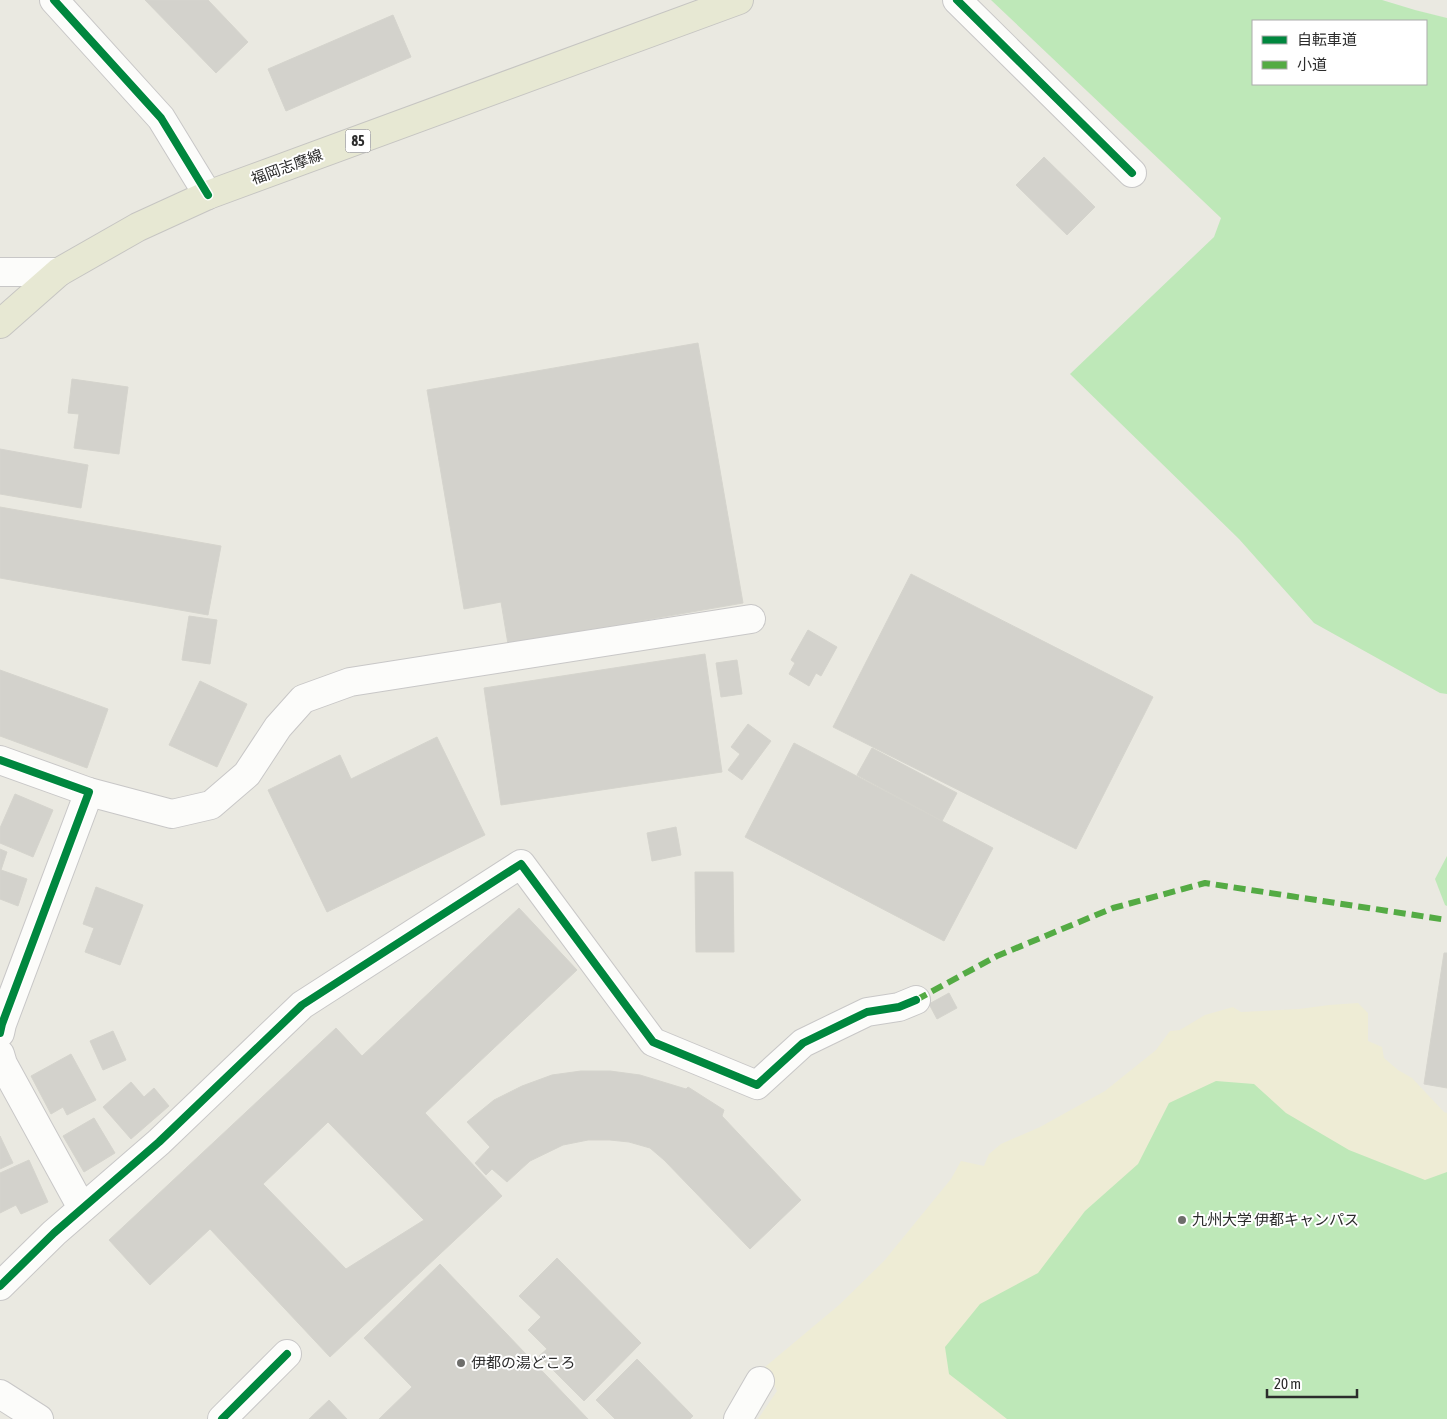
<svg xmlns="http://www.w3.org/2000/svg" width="1447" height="1419" font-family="'Asap Condensed','Noto Sans JP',sans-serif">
<rect width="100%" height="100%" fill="#eae9e1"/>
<!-- education -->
<path fill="#eeecd5" d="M1358 1003 1368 1013V1041L1382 1047 1384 1058 1398 1070 1412 1078 1444 1112 1447 1113V1419H758L777 1391 765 1367 839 1305 884 1261 951 1179 961 1161 984 1166 989 1154 1001 1144 1040 1127 1105 1091 1156 1050 1170 1031 1180 1030 1205 1015 1233 1007 1241 1012 1299 1009 1329 1005Z"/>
<!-- green -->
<g fill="#bee8b8" fill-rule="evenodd">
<path d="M991 0H1382L1415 10 1447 18V694L1440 693 1314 623 1239 539 1070 374 1214 237 1221 218ZM1426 21V84H1253V21Z"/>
<path d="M1447 856V906L1445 905 1435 879Z"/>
<path d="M1216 1081 1254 1084 1286 1113 1349 1150 1425 1180 1447 1172V1419H1007L949 1374 945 1347 980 1304 1038 1273 1085 1211 1138 1164 1169 1103Z"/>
</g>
<!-- building -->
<g fill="#d3d2cc" stroke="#d5d4cd" fill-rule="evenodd">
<path d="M145 0H208L248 42 216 73Z"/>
<path d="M393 15 411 57 286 111 268 69Z"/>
<path d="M1044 157 1095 207 1067 235 1016 185Z"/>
<path d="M698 343 743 603 508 644 501 602 464 609 427 390Z"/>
<path d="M72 379 128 387 119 454 74 448 79 414 68 413Z"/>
<path d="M0 449 88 465 81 508 0 494Z"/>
<path d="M0 507 221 546 208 615 0 578Z"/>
<path d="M911 574 1153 697 1076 849 833 727Z"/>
<path d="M189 616 217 620 210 664 182 660Z"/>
<path d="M808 630 837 647 821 676 816 673 809 686 789 674 795 663 791 660Z"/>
<path d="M705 654 722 772 501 805 484 688Z"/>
<path d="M737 660 742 694 721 697 716 663Z"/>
<path d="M0 670 108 709 87 768 0 736Z"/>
<path d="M200 681 247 704 217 767 169 745Z"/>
<path d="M748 724 771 741 742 780 728 770 740 754 731 747Z"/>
<path d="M437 737 485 835 327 912 268 790 340 755 351 779Z"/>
<path d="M794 743 993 848 944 941 745 837Z"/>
<path d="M872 748 957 793 942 821 857 775Z"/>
<path d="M15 794 53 810 33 857 0 843V828Z"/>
<path d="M676 827 681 855 652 861 647 833Z"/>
<path d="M0 849 7 852 1 870 27 879 18 906 0 899Z"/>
<path d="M695 872H733L734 952H696Z"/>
<path d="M96 887 143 905 120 965 85 952 94 928 83 924Z"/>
<path d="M519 908 577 970 425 1113 502 1196 330 1357 210 1229 150 1285 109 1240 336 1028 362 1056ZM328 1122 424 1220 346 1269 263 1184Z"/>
<path d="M1444 953H1447V1088L1424 1084Z"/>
<path d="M949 993 957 1008 937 1019 929 1004Z"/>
<path d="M113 1031 126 1060 103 1070 90 1041Z"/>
<path d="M71 1054 96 1100 67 1115 63 1107 51 1114 31 1076Z"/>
<path d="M581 1071H610L640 1075 686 1089 688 1087 724 1110 722 1116 801 1200 750 1249 664 1160 650 1148 629 1142 610 1140H588L563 1145 530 1161 507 1182 492 1169 486 1175 475 1163 490 1147 467 1122 494 1100 522 1086 552 1075Z"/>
<path d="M131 1082 144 1097 154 1088 169 1106 131 1139 103 1107Z"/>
<path d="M94 1118 115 1153 84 1172 63 1136Z"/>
<path d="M0 1136 13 1163 0 1169Z"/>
<path d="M29 1160 48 1202 21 1214 16 1205 0 1213V1173Z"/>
<path d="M557 1258 641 1343 584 1401 539 1356 547 1349 528 1330 541 1317 519 1296Z"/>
<path d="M440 1264 588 1419H379L412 1387 364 1338Z"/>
<path d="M637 1359 693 1416 690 1419H615L596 1400Z"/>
<path d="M329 1400 347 1419H309Z"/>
</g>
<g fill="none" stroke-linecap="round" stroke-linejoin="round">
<!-- minor casing -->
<g stroke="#c8c7c7" stroke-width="30">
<g id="minor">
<path d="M54 0 161 118 208 195"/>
<path d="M957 0 1132 173"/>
<path d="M0 272H59"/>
<path d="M0 760 89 792 172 814 211 805 247 774 278 727 303 699 350 682 751 619"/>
<path d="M0 1033 2 1024 89 792"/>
<path d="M0 1054 3 1064 82 1208"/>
<path d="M0 1286 54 1233 159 1142 302 1005 521 864 653 1042 757 1085 803 1043 867 1012 899 1007 916 1000"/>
<path d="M0 1394 39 1419"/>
<path d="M222 1419 287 1354"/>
<path d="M738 1419 760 1381"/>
</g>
</g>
<!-- major casing -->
<g stroke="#c6c5c2" stroke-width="30">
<path id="major" d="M0 324 59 272 138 227 208 195 739 0"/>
</g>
<!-- minor -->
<use href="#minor" stroke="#fcfcfa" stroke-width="28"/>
<!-- major -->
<use href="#major" stroke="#e7e8d3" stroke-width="28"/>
<!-- quiet -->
<path stroke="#54ab44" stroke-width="6" stroke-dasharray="12 6" stroke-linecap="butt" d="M916 1000 997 956 1113 908 1205 883 1447 920"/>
<!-- cycleway casing -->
<g stroke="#fff" stroke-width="11">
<g id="cycleway">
<path d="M54 0 161 118 208 195"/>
<path d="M957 0 1132 173"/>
<path d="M0 760 89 792 2 1024 0 1033"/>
<path d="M0 1286 54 1233 159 1142 302 1005 521 864 653 1042 757 1085 803 1043 867 1012 899 1007 916 1000"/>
<path d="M222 1419 287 1354"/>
</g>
</g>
<!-- cycleway -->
<use href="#cycleway" stroke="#00873e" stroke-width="8"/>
</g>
<!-- markers -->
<g fill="#6e6e6b" stroke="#fff" stroke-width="2">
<circle cx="1182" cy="1220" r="5"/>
<circle cx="461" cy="1363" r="5"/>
</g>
<g text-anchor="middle" stroke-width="4" stroke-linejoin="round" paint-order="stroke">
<!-- shield labels -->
<rect fill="#fff" stroke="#6b6b6b" stroke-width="1" x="345.5" y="129.5" width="25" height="23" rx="4"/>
<g font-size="14" font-weight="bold" fill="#2c2c2c">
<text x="358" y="146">85</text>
</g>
<!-- street labels -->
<g font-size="15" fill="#2c2c2c" stroke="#fff">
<text transform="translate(287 167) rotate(-20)" y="5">福岡志摩線</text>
</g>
<!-- poi labels -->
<g font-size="15" fill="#2c2c2c" stroke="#fff" text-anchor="start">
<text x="1192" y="1225">九州大学 伊都キャンパス</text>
<text x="471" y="1368">伊都の湯どころ</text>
</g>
</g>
<!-- legend -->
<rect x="1252" y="20" width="175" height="65" fill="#ffffff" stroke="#ababab"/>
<rect x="1262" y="36" width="25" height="8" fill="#00873e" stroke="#ababab"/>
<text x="1297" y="45" font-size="15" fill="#2c2c2c">自転車道</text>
<rect x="1262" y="61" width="25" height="8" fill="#54ab44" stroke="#ababab"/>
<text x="1297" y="70" font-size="15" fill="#2c2c2c">小道</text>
<!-- scale -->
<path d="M1267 1389v8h90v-8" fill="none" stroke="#2c2c2c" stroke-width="2.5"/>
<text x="1274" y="1389" font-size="15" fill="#2c2c2c" stroke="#ffffff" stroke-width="4" paint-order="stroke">20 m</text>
</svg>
